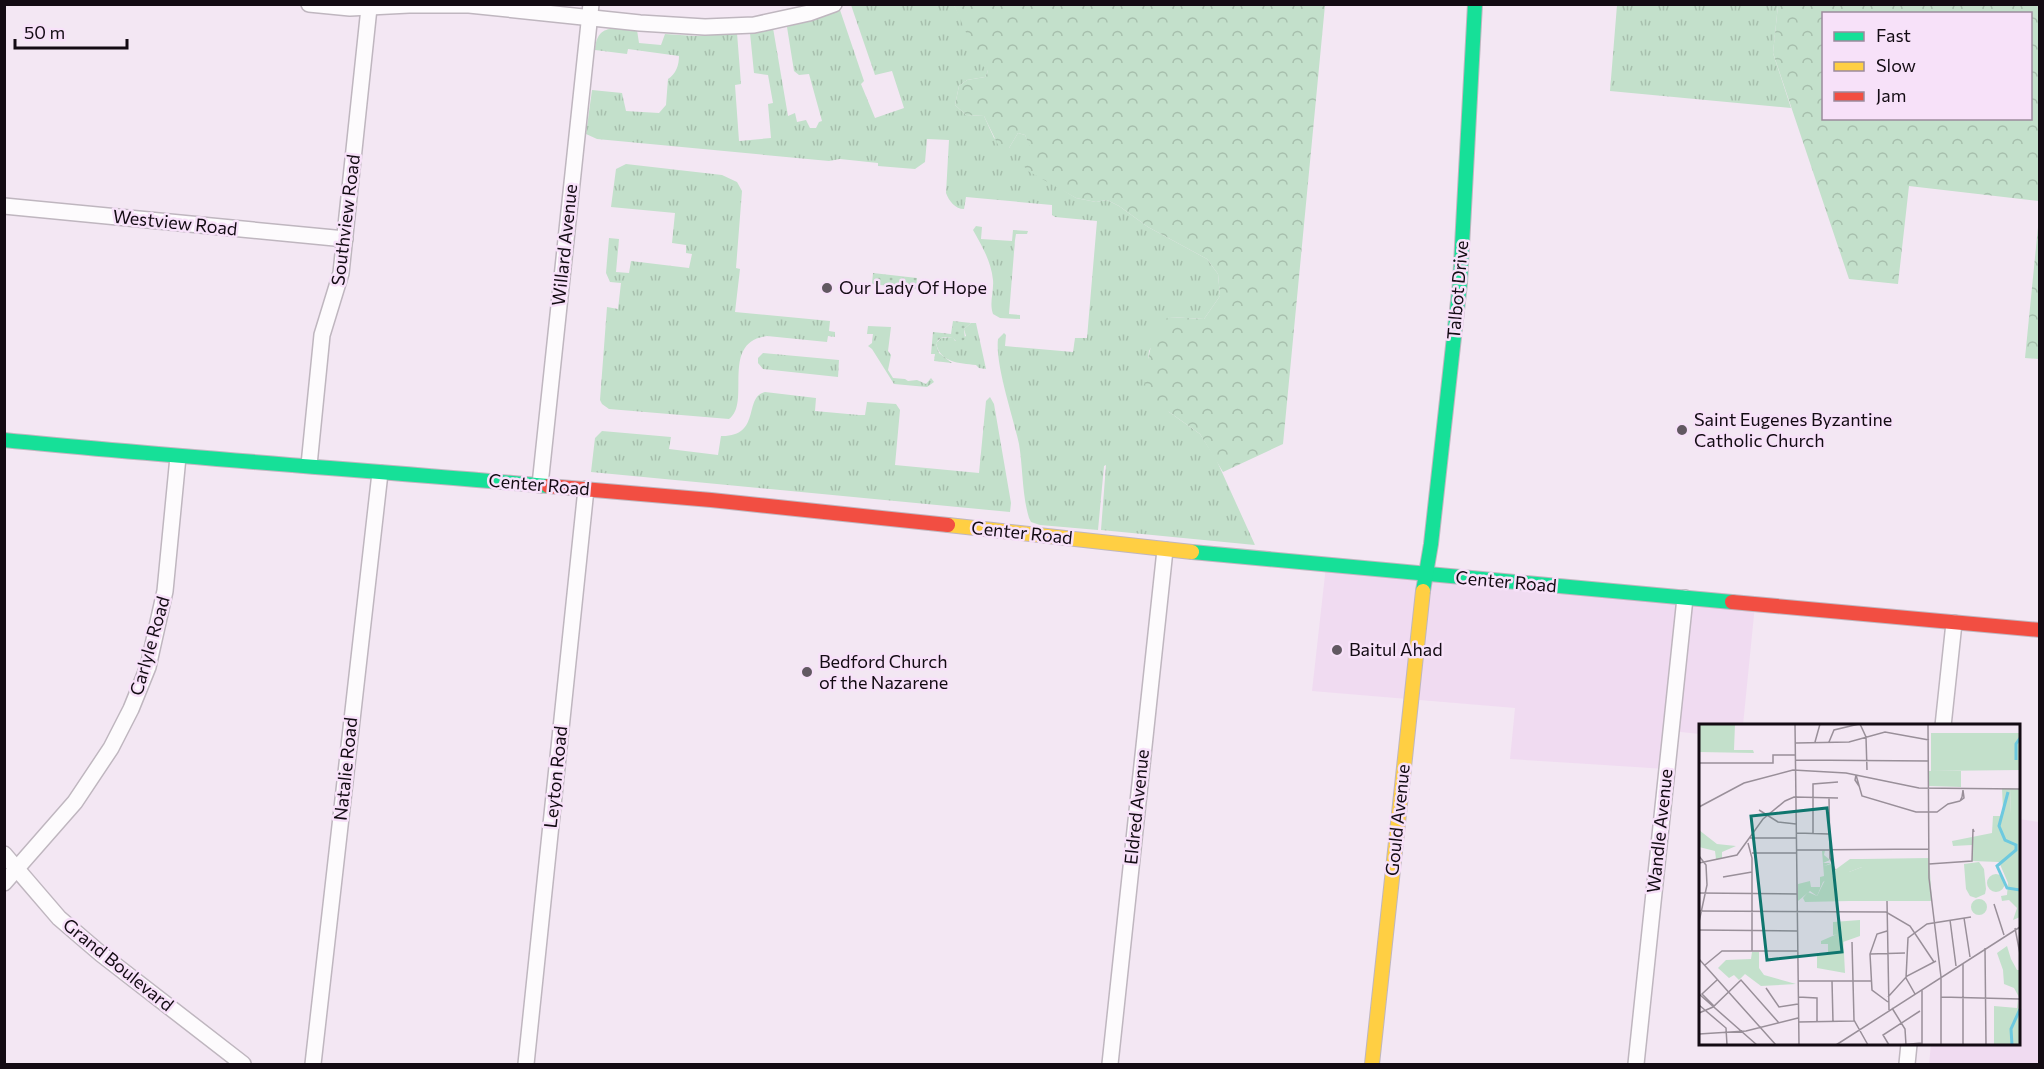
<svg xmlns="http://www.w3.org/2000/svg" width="2044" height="1069" font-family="Commissioner,sans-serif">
<defs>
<pattern id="grass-tufts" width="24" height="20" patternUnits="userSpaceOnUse" patternTransform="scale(1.5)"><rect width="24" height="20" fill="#c3e0cb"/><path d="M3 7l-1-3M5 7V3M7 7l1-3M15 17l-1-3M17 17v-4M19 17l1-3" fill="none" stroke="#a7bfad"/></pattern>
<pattern id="forest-crowns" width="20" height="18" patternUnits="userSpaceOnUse" patternTransform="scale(1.5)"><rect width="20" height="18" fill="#c3e0cb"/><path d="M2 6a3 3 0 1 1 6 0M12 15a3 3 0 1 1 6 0" fill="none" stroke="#a7bfad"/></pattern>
<pattern id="garden-dots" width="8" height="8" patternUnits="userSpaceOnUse" patternTransform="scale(1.5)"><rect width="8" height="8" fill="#c3e0cb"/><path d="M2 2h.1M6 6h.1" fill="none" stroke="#a7bfad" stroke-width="1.8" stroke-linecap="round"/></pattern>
</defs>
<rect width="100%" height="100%" fill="#f3e7f3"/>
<!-- built -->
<g fill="#f0dbf1">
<path d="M1326 566 1755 605 1743 725 1700 726V734L1671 731 1666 769 1510 759 1515 708 1312 691Z"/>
<path d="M2019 819 2039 822V1064H1929L1931 1044H2018Z"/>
</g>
<!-- grass -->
<g fill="url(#grass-tufts)">
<path d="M851 5H954L988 71 985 77 967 80 959 86 955 105 966 115 984 116 994 138 1009 148 1018 133 1025 135 1031 147 1024 156 1063 190 1076 198 1096 202 1107 200 1119 206 1148 227 1207 259 1218 274 1220 296 1204 319 1169 317 1149 351 1148 359 1169 412 1200 434 1216 459 1255 545 1101 530 1106 465 1104 466 1098 530 1040 525 1031 522 1029 518C1022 495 1023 468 1019 444 1013 416 995 365 998 339L1004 333 1006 335 1005 346 1073 352 1075 338H1087L1097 221 1055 217 1052 215V205L966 197 964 209C955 209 949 201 946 193L949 140 927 139 925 162 915 169 878 166V163L840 159 829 161 597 139 586 134 592 90 622 93 626 111 659 113 666 105 668 79C676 74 679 65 679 56L628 49 627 54 595 50C597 22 616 29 637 30L639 43 661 45 665 34 695 36 737 33 741 84 735 85 739 141 771 138 768 104 773 103 768 75 754 73 750 33 773 28 788 116 795 113 797 122 806 120 810 128H816L819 122 822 121 809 74 799 75 794 71 787 27 840 10 864 81 861 84 875 118 904 108 892 71 875 75Z"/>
<path d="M1617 5H1778L1773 53 1791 108 1610 91Z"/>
<path d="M626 164 722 175 737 182 742 191 736 268 740 269 735 312 830 321 829 331 835 332V337L828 336 827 342 767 336C719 342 752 403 729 419L609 409 602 404 600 400 607 307 618 309 621 283 610 282 606 273 609 238 619 239 616 272 629 273 631 261 689 268 692 254 686 253V245L672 243 675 213 611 207 616 169Z"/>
<path d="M976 226 982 227 981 239 1012 241 1013 230 1028 231 1027 234H1016L1015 240 1009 314 1020 315V319L1000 318 993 314C989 303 994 291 993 280 991 261 982 246 973 230Z"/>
<path d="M971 323H976L986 369 979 368 976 365C959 363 940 363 936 343L941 338 953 337 955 341 966 336 964 329Z"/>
<path d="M868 326 891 327 888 351 891 355 888 370 893 378 905 379 908 381 917 380 926 384 931 378 934 382 927 387 894 384 872 349 868 346 872 343 873 334H867Z"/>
<path d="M763 353 839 360 838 377 763 369 758 363V358Z"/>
<path d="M765 392 816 398 815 411 859 415H865L867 402 896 404 900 410 895 465 979 473 986 401 990 397 994 404 1011 503 1010 512 591 472 595 438 602 431 671 437 669 449 718 455 721 436C762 437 743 397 765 392Z"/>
</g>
<!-- forest -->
<g fill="url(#forest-crowns)" fill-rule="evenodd">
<path d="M954 5H1325L1283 444 1223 472 1200 434 1148 397 1141 363 1148 359 1154 333 1161 322 1169 317 1204 319 1220 296 1218 274 1207 259 1148 227 1119 206 1107 200 1096 202 1076 198 1028 171 1022 164 1023 156 1030 147 1025 135 1018 133 1009 148 1000 149 984 116 966 115 955 105 959 86 967 80 985 77 988 71 979 62Z"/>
<path d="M1778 5H2039V201L1909 186 1898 284 1849 279 1773 53ZM1824 14H2030V118H1824Z"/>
<path d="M2039 217V359L2025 358Z"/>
</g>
<!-- garden -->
<g fill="url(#garden-dots)">
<path d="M873 273 917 278 916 289 872 284Z"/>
<path d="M953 321 971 323 964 329 965 339 959 344 952 337C945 337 939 336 936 344L939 353 952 363 934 361 935 354H931L933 332 951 334Z"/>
</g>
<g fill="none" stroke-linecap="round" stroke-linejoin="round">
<!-- street casing -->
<g stroke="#bfb6bf" stroke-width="18">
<g id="street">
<path d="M309 4 350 8 409 5H469L640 23 705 27 754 25 809 13 834 4"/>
<path d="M4 206 345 239"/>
<path d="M309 465 322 335 341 273 369 8"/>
<path d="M540 485 591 4"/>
<path d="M1943 726 1954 623"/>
<path d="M4 854 59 918 101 954 243 1064"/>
<path d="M4 883 75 802 111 748 131 709 148 667 165 591 178 457"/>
<path d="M313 1064 380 473"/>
<path d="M526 1064 586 489"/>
<path d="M1110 1064 1165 550"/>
<path d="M1636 1064 1685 598"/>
<path d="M1907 1064 1909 1044"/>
</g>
</g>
<!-- fast casing -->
<g stroke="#bfb6bf" stroke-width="16">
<g id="fast">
<path d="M4 440C185 458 366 470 548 486"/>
<path d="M1192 552 1732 602"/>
<path d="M1423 591 1431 544 1460 283 1475 4"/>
</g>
</g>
<!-- slow casing -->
<g stroke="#bfb6bf" stroke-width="16">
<g id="slow">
<path d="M948 525 1192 552"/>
<path d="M1372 1064 1423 591"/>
</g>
</g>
<!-- jam casing -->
<g stroke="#bfb6bf" stroke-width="16">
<g id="jam">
<path d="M548 486 711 500 948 525"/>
<path d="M1732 602 2040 630"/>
</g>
</g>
<!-- street -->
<use href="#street" stroke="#fdfbfd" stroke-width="15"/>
<!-- fast -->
<use href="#fast" stroke="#16e098" stroke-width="14"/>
<!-- slow -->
<use href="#slow" stroke="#ffcf43" stroke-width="14"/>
<!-- jam -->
<use href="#jam" stroke="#f24e42" stroke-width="14"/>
</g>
<!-- markers -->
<g fill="#615861" stroke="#f7e1f9" stroke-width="2">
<circle cx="827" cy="288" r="6"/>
<circle cx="1682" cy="430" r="6"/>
<circle cx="1337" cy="650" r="6"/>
<circle cx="807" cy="672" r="6"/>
</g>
<g text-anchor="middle" stroke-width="5" stroke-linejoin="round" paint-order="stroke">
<!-- street labels -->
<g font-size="18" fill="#130b13" stroke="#f7e1f9">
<text transform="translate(346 220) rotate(-83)" y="6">Southview Road</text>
<text transform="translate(175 223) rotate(6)" y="6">Westview Road</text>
<text transform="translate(565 245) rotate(-84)" y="6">Willard Avenue</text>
<text transform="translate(1458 290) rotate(-85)" y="6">Talbot Drive</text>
<text transform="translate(539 485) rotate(5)" y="6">Center Road</text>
<text transform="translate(1022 533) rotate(6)" y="6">Center Road</text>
<text transform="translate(1506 582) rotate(5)" y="6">Center Road</text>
<text transform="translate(150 646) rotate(-74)" y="6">Carlyle Road</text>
<text transform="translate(346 769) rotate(-84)" y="6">Natalie Road</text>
<text transform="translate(556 777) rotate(-84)" y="6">Leyton Road</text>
<text transform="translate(1137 807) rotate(-84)" y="6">Eldred Avenue</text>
<text transform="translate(1398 820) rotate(-84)" y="6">Gould Avenue</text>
<text transform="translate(1660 831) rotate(-84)" y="6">Wandle Avenue</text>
<text transform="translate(118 965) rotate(39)" y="6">Grand Boulevard</text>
</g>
<!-- poi labels -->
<g font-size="18" fill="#130b13" stroke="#f7e1f9" text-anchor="start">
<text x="839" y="294">Our Lady Of Hope</text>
<text x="1694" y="426">Saint Eugenes Byzantine<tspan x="1694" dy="21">Catholic Church</tspan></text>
<text x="1349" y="656">Baitul Ahad</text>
<text x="819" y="668">Bedford Church<tspan x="819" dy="21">of the Nazarene</tspan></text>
</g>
</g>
<!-- overview -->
<g transform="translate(1699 724)">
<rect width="321" height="321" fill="#f3e7f3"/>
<path d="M0 0H36L35 26H54L55 29 0 28ZM311 64 321 65V91H312ZM126 126 125 131 131 136 124 139H132L125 142 132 140 136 150 124 158 118 172 111 167 99 177V160L111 157 112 163H121V153L125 152 123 127ZM230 134 233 177H150V148L163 143V135ZM161 196V212L144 218V210L134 211V198ZM53 228H60V244L65 251 97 260 62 262 46 250 40 256 35 251 30 254 19 244 27 236 52 235ZM304 246H321V275L315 264 305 260Z" fill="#c3e0cb"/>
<path d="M230 47H262V63L230 62ZM303 64H311L312 90 321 91V193L314 196 318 184 310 176 303 177 302 172 308 171 309 159 300 138 273 137V121L254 122 253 117 293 109 294 92H301L304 86ZM0 106 18 120 37 122 23 128V135H17L16 127 0 123ZM151 135H163V143L150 148V177L106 178 104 174 109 168 118 172 128 152H135L136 146ZM138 210H144L146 249 118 244V230L129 229V220H122V217ZM308 222 312 235 318 246H304L298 229ZM319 275 321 321H295V282L318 284Z" fill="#c3e0cb"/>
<path d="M232 9H321V46L232 47Z" fill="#c3e0cb"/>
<path d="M280 138 285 145 287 165 286 170 277 174 271 172 267 165 265 140ZM288 159a9 9 0 1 1 18 0a9 9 0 1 1-18 0ZM272 183a8 8 0 1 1 16 0a8 8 0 1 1-16 0Z" fill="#c3e0cb"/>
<path fill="none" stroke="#6dc9df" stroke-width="3" d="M317 36V20L321 14M309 68 300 102 306 116 317 121V126L298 142 308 164 321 166M313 321 312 305 321 285"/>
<path fill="none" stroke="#998f99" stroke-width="1.5" d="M96 0 100 321M161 0 167 13 168 46M229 0 230 154 242 253V321M116 18 121 0M130 18 135 6 160 0M97 19 150 18 186 8 230 16M97 36 230 37M0 39H74V31H96M160 62 156 56 157 51 163 72 217 88H238L249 80 261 77M264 66 265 74 261 77 263 73ZM130 74 131 134 136 146M0 83 45 59 94 46 147 49 220 64 321 65M60 86 79 98 97 100M98 109 130 110M114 110V60L139 58M51 114H97M49 119 53 134V227M98 126 230 125M53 129H98M0 132 7 141 8 161 0 198M0 139 38 131 64 95 86 77 95 73 139 74M230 140 273 137 274 105 275 108M24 153 53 148M0 169 98 170M188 177 190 286M295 180 305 211M0 187 187 188 211 202 235 238M265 194 271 233M251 196 257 242M316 204 321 230M0 206 98 207M188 207 178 210 171 230 173 266 189 278M153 218 155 296 169 321M286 224 287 321M171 230 206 229M0 235 77 321M264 239V321M6 241 23 227H99M99 257H172M133 257 134 298M223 266V321M70 268 67 264 80 283 99 280M0 270 58 321M216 270 207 254 209 214 228 200 272 193M99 273 118 274V298M189 273 208 252 237 237M242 273 321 275M0 281 27 304 28 321M15 282 3 270 18 256M193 284 206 305 207 321M0 289 14 283 42 256 80 299M99 298 155 297M0 310 47 307 99 294M137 321 321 203M190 321 184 311 221 287M200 321 223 319"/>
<path fill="#0f766e" fill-opacity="0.15" stroke="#0f766e" stroke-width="3" d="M128 84 143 228 68 236 52 92Z"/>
<rect width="321" height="321" fill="none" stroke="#130b13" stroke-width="3"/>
</g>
<!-- border -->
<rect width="2044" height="1069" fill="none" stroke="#130b13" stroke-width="12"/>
<!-- legend -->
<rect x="1822" y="12" width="210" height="108" fill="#f7e1f9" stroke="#9c8b9d" stroke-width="1.5"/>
<rect x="1834" y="32" width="30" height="9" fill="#16e098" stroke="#9c8b9d" stroke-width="1.5"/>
<text x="1876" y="42" font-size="18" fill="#130b13">Fast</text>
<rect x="1834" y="62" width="30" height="9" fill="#ffcf43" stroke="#9c8b9d" stroke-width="1.5"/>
<text x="1876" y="72" font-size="18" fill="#130b13">Slow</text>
<rect x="1834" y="92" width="30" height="9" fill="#f24e42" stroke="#9c8b9d" stroke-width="1.5"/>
<text x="1876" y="102" font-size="18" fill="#130b13">Jam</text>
<!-- scale -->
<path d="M15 39v9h112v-9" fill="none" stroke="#130b13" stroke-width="3"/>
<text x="24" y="39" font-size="18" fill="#130b13" stroke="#f7e1f9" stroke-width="4.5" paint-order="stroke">50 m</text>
</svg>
